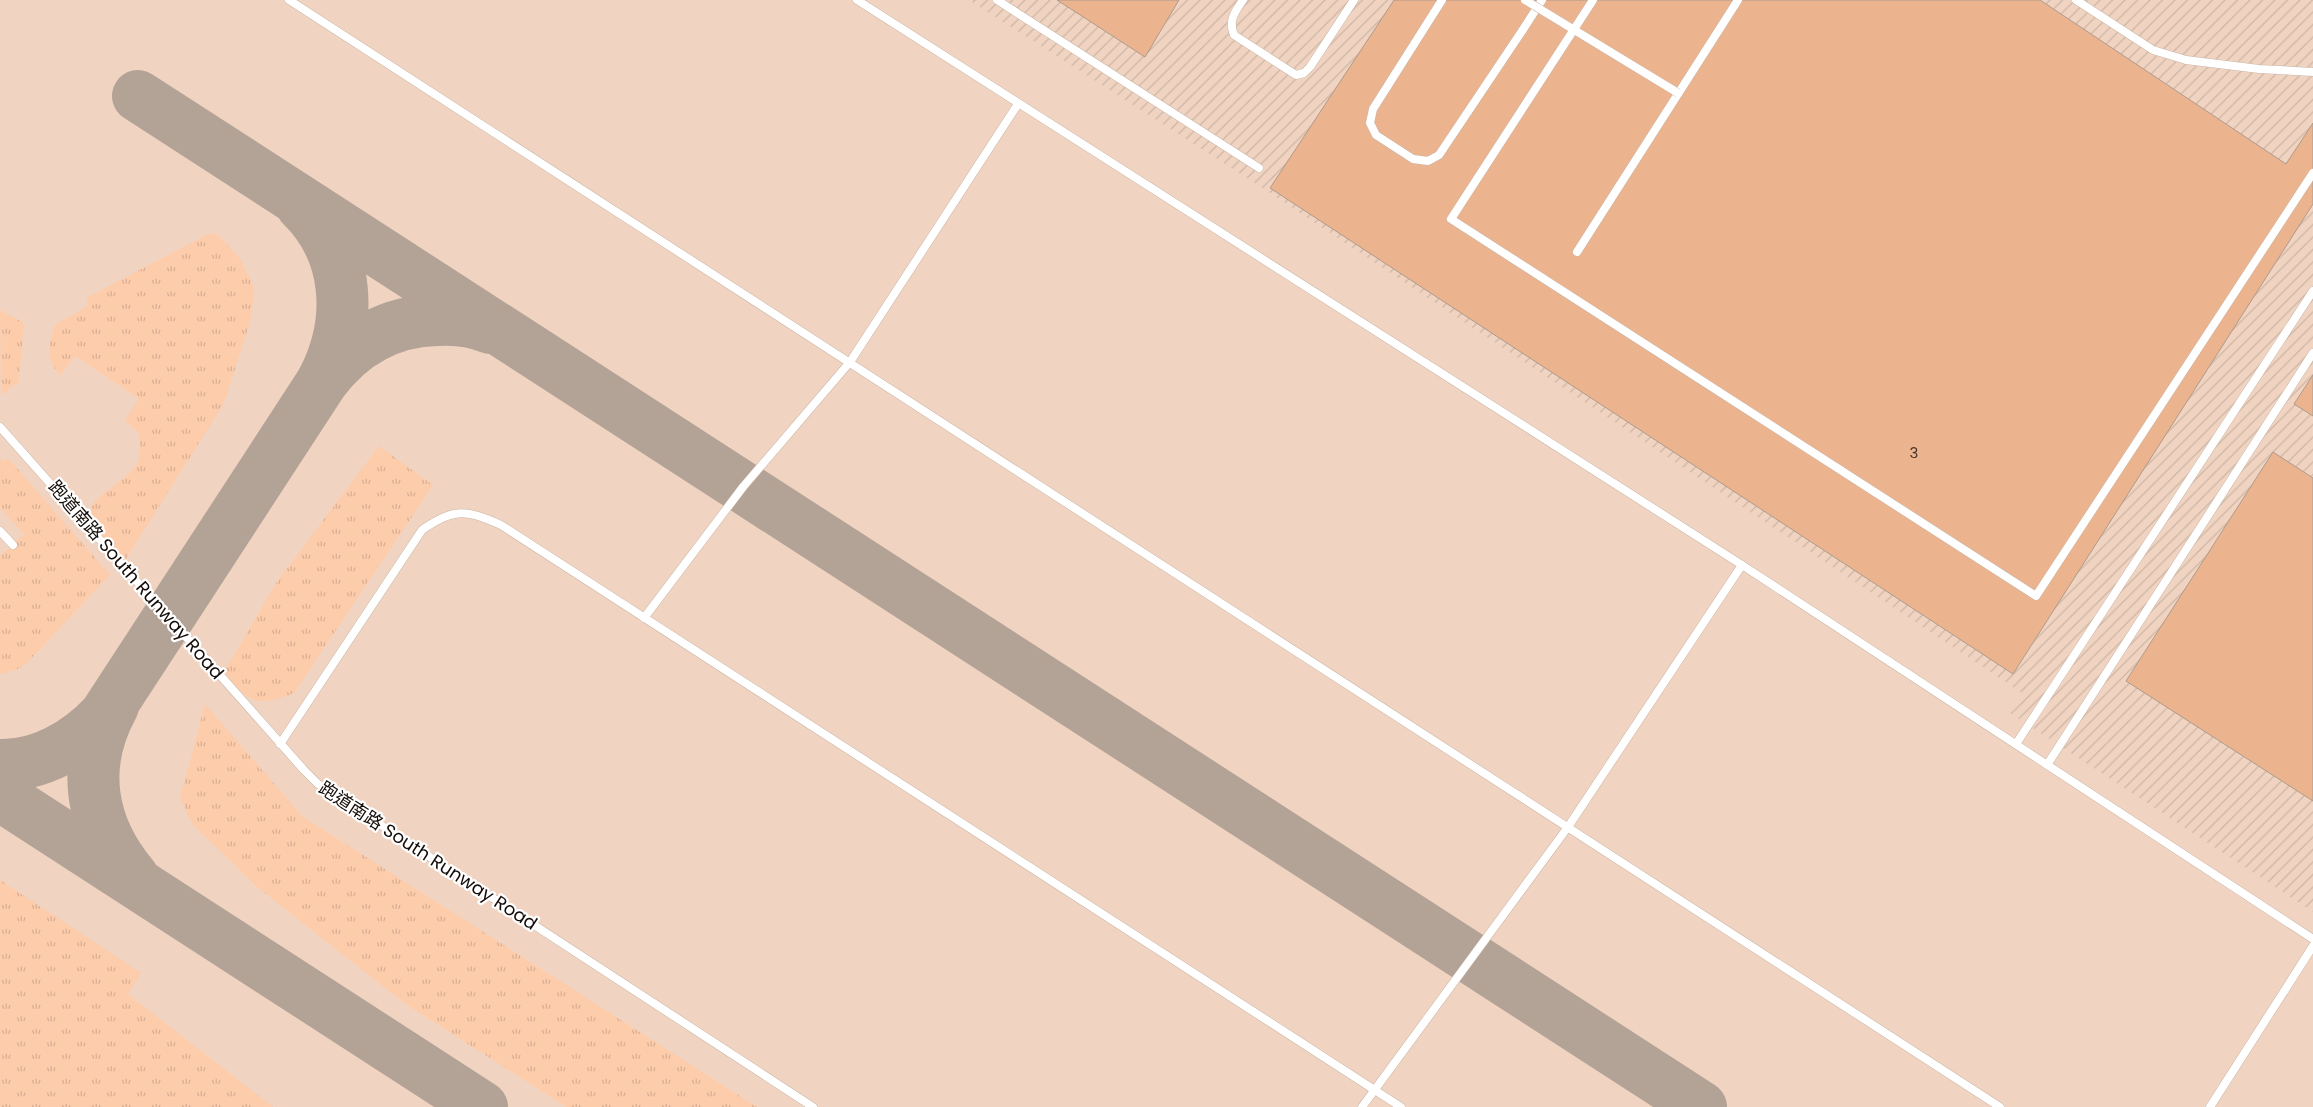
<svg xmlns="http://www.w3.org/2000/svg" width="2313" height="1107" font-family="Poppins,'Noto Sans TC',sans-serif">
<defs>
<pattern id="industrial-furrows" width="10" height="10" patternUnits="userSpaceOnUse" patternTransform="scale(1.25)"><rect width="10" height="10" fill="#f0d4c1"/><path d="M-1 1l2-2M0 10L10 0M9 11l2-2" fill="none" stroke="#cdb5a4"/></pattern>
<pattern id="grass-tufts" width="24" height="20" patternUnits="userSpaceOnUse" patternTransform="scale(1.25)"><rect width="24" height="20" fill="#fdccab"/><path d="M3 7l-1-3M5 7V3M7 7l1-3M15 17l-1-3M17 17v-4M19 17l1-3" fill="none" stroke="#d8ae92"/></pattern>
</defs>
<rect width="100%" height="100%" fill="#f8e2d4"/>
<!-- built -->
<rect fill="#f0d4c1" x="0" y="0" width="2313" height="1107"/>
<!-- industrial -->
<path fill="url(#industrial-furrows)" d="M969 0H2313V912L2010 713 2022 693 1261 187Z"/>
<!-- grass -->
<g fill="url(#grass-tufts)">
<path d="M208 234H217L240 258 254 288 251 319 224 403 126 559C116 548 97 536 91 522 80 496 134 482 139 458 141 451 139 441 139 434L125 420 139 399 75 356 60 376C45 357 48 347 55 325L89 305 86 298Z"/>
<path d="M0 310 24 323 19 382 1 395Z"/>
<path d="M379 446 433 485 294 693C257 708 248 703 224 672L276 583Z"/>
<path d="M0 458 3 462 8 458 110 575 27 663 16 670 0 674V556L24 534 0 508Z"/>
<path d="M205 704 302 816 757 1107H566L404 1003 256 886 193 825 180 798Z"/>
<path d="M0 880 141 973 128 994 273 1107H0Z"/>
</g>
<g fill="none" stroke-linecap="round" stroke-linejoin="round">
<!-- taxiway -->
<g stroke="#b3a296" stroke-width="52">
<path d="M138 96 1701 1107"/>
<path d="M302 206C350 253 353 322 323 380"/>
<path d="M113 706C80 766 90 826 133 877"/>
<path d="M0 765C40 766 78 744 105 715L322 382C351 343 389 321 437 320 455 319 474 321 490 328"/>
<path d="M0 795 482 1107"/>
</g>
</g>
<!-- building -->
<g fill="#ebb48e" stroke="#ae9a8c">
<path d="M1057 0H1179L1145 57Z"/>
<path d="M1394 0H2040L2286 164 2313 123V204L2013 674 1270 188Z"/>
<path d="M2313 375V416L2294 404Z"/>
<path d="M2273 452 2313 478V801L2126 681Z"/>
</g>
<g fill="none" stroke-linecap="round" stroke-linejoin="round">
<!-- lane casing -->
<g stroke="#cab5a7" stroke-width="9">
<g id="lane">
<path d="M289 0 2000 1107"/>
<path d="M857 0 1742 565 2313 939"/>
<path d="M997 0 1259 168"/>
<path d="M1243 0C1235 12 1228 20 1234 35L1296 75 1304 73 1310 67 1354 0"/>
<path d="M2076 0 2153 50 2186 60 2259 69 2313 72"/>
<path d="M1522 31 1542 0"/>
<path d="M1577 252 1738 0"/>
<path d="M0 427 304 770 318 784 813 1107"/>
<path d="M0 531 13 545"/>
<path d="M644 618 743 487 850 362 1018 104"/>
<path d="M280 744 422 530C453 508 467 509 501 525L1401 1107"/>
<path d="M2016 744 2313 291"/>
<path d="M2047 765 2313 353"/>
<path d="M1362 1107 1568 827 1742 565"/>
<path d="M2210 1107 2313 946"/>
</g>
</g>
<!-- lane -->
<use href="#lane" stroke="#fff" stroke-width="8"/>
<!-- lane-bridge casing -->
<g stroke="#cab5a7" stroke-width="9" stroke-linecap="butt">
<g id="lane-bridge">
<path d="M1442 0 1373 109 1370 123 1376 135 1413 159 1428 161 1439 155 1522 31"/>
<path d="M1525 0 1678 93"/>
<path d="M1593 0 1451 219 2036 596 2313 173"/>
</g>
</g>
<!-- lane-bridge -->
<use href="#lane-bridge" stroke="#fff" stroke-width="8"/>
</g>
<g text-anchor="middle" stroke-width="4.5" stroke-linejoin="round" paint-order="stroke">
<!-- number labels -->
<g font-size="15" fill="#49362a">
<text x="1914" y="458">3</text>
</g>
<!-- street labels -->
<g font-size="18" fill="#130c08" stroke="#fff">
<text transform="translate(136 580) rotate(49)" y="6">跑道南路 South Runway Road</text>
<text transform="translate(428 856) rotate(33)" y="6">跑道南路 South Runway Road</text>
</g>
</g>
</svg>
